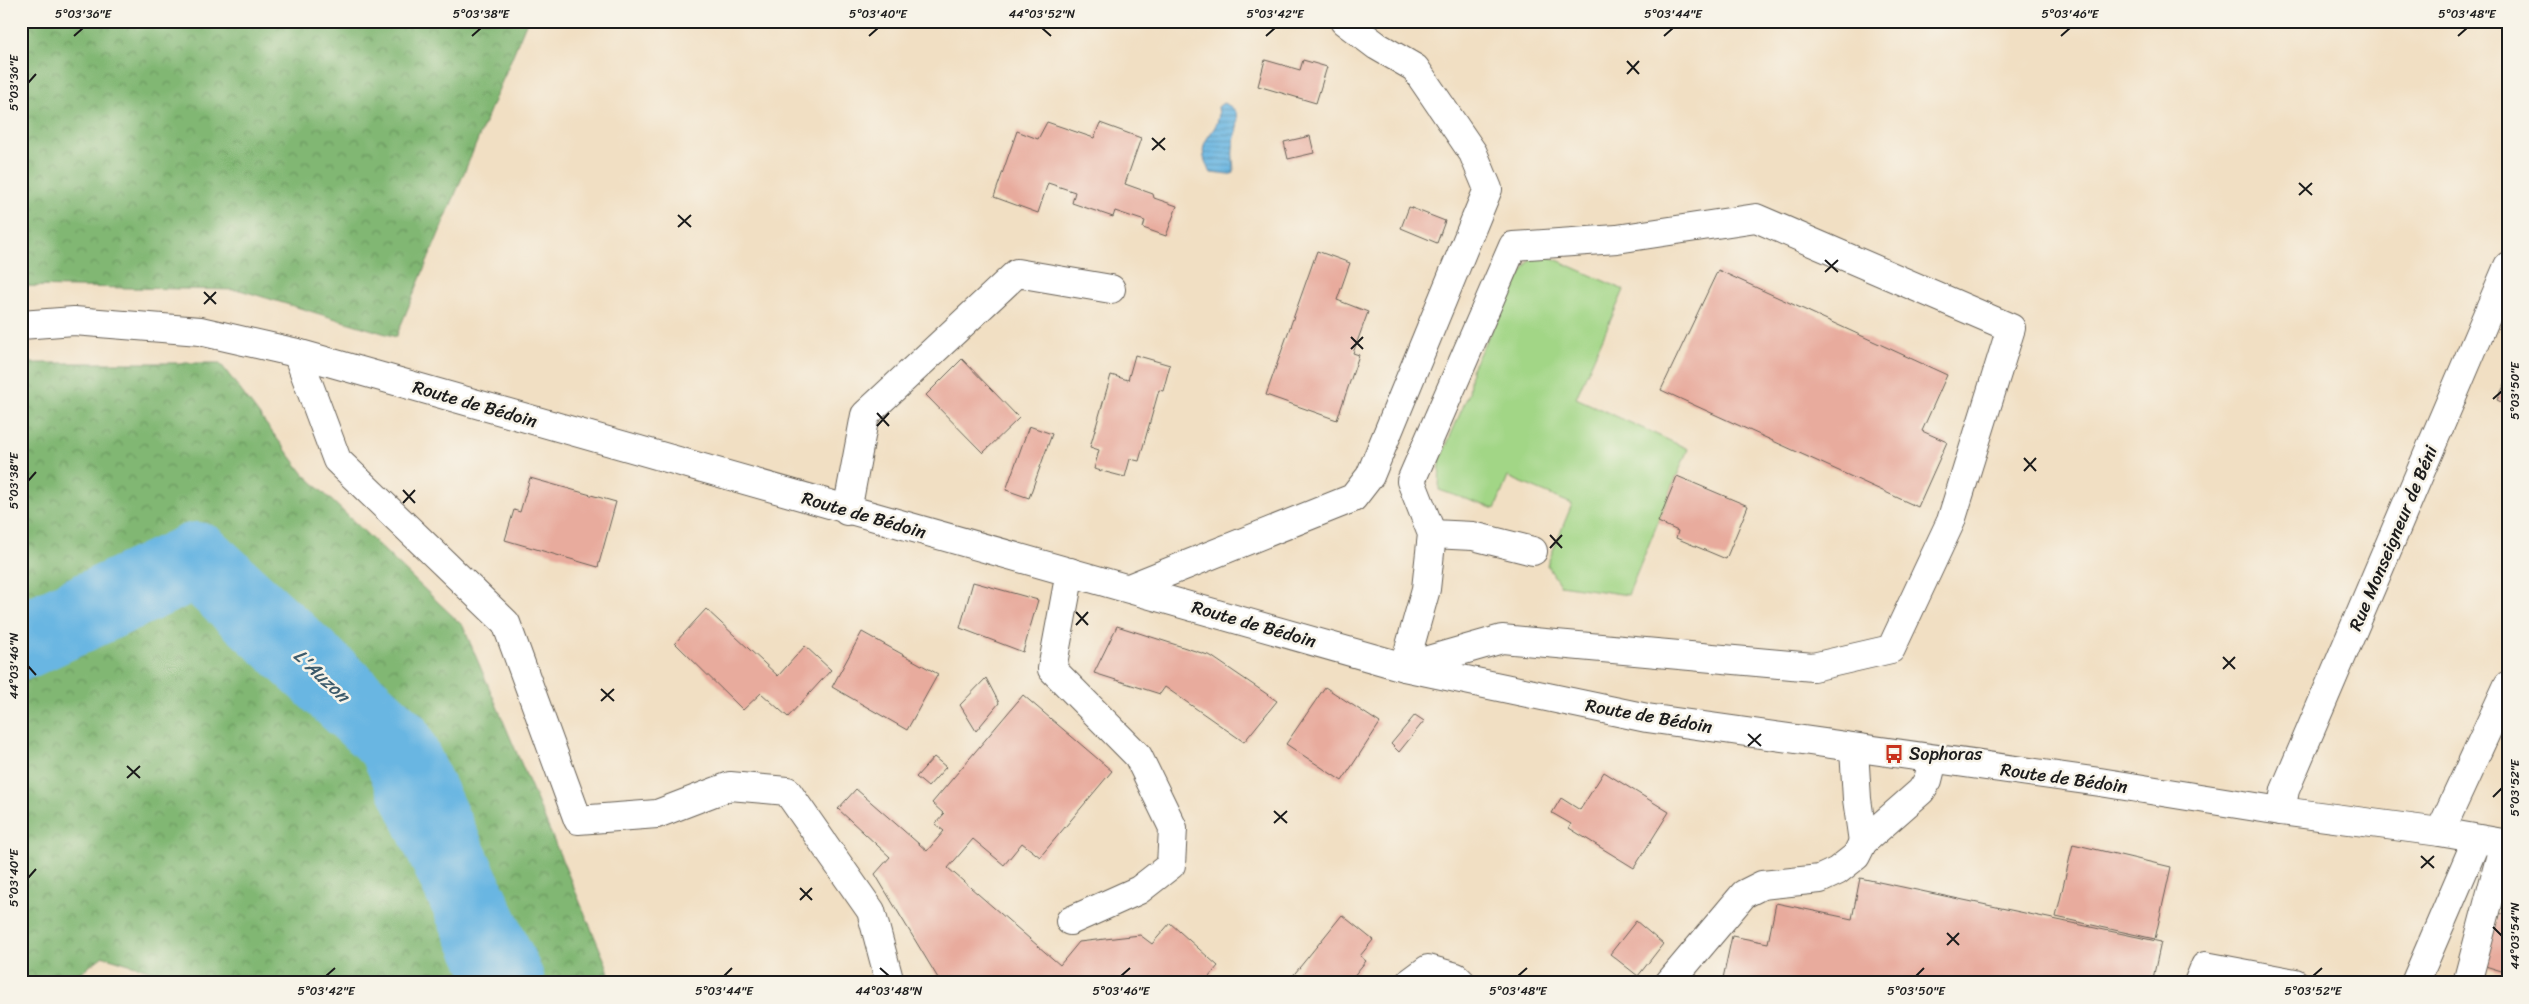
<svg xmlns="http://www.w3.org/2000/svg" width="2529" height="1004" font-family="Sriracha,sans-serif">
<defs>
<pattern id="forest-crowns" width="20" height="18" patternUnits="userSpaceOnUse" patternTransform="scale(1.25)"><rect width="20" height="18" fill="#81b773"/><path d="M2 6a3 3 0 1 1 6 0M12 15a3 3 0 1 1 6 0" fill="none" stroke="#69945e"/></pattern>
<pattern id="water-rules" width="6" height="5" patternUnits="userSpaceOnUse" patternTransform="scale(1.25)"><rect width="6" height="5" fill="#69b6e2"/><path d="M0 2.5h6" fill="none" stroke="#5693b6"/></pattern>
</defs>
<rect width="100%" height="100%" fill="#f7f3e8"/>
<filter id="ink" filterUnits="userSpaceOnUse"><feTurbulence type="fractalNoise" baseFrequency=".02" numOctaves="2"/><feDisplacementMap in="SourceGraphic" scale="10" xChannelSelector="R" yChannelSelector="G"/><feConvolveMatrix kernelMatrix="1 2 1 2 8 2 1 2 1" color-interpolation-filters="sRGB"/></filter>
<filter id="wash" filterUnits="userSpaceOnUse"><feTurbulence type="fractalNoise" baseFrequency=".0096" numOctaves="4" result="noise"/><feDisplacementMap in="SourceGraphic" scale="20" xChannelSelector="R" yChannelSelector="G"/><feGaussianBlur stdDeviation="1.12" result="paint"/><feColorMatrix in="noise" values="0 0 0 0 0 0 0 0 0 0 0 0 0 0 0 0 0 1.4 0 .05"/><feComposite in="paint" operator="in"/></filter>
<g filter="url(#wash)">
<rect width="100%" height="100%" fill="#f1dfc3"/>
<!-- green -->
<path fill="#a2d686" stroke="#5f7951" d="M1537 251 1624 290 1576 398 1688 449 1628 595 1560 585 1547 565 1572 504 1508 477 1495 509 1439 490 1440 460 1469 393 1471 370 1525 267Z"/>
<!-- forest -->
<g fill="url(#forest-crowns)" stroke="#4e6a48">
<path d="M21 21H527L396 337 240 290 21 286Z"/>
<path d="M21 363H220L303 473 463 626 607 966 611 983H191L103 956 67 983H21Z"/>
</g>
<!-- water -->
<path fill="url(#water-rules)" stroke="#42697f" d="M1223 103C1247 111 1235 130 1233 148 1232 156 1234 165 1234 173L1228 175 1211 173C1188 136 1224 136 1218 107Z"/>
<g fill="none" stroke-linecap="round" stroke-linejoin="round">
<!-- river -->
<path stroke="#69b6e2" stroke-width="76" d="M21 642 197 560 395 742 507 983"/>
</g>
<g id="blocks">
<!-- building -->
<g fill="#e8ab9d">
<path d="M1265 60 1300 70 1303 60 1327 67 1316 103 1258 86Z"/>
<path d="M1047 122 1094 138 1100 123 1141 138 1125 184 1153 194 1154 198 1177 206 1166 236 1143 228 1145 221 1115 211 1113 217 1072 203 1075 192 1048 183 1038 213 994 197 1017 131 1038 139Z"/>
<path d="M1310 136 1314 153 1288 159 1284 142Z"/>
<path d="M1409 207 1445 221 1437 243 1401 228Z"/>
<path d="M1317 251 1350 263 1337 300 1368 312 1353 353 1359 355 1337 420 1266 395Z"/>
<path d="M1718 270 1947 375 1922 431 1947 442 1918 507 1661 390Z"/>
<path d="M1135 355 1170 365 1163 391 1159 390 1139 461 1130 459 1125 477 1094 469 1099 450 1090 447 1111 375 1128 380Z"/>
<path d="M962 359 1019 418 983 453 926 395Z"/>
<path d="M2508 378V405L2497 400Z"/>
<path d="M1029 426 1052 434 1029 498 1006 490Z"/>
<path d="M1677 476 1748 506 1726 559 1676 538 1678 531 1658 522Z"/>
<path d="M530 478 616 502 598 567 505 540 514 510 520 512Z"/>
<path d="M973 582 1038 600 1023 652 960 628Z"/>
<path d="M706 609 778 676 805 646 831 670 788 717 761 693 743 710 675 643Z"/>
<path d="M1117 626 1211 656 1277 701 1244 742 1165 687 1160 694 1094 673Z"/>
<path d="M862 632 938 674 907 730 832 687Z"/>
<path d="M986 678 999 703 976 731 960 705Z"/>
<path d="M1325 687 1380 723 1342 781 1286 744Z"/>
<path d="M1023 695 1112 771 1040 857 1022 843 1004 865 973 839 948 868 1060 965 1079 942 1140 935 1152 944 1170 923 1218 966 1204 983H941L875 874 890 857 838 809 856 789 927 851 944 831 935 824 944 814 932 803Z"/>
<path d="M1415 715 1424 721 1399 752 1391 744Z"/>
<path d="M934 757 946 767 928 787 916 777Z"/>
<path d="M1604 772 1669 812 1634 868 1569 828 1571 824 1552 813 1561 798 1580 810Z"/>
<path d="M2073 844 2171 867 2155 939 2056 917Z"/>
<path d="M1860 878 2161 942 2152 983H1722L1732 936 1768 943 1776 903 1852 919Z"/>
<path d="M2499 913 2508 916V973L2482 965Z"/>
<path d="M1342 915 1373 940 1360 956 1366 961 1348 983H1287Z"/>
<path d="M1636 921 1663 944 1638 976 1610 954Z"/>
</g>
</g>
</g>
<g filter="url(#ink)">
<use href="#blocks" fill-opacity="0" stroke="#676056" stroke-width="1"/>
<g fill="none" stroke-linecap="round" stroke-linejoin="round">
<!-- minor casing -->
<g stroke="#676056" stroke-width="30">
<g id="minor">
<path d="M1756 218 2011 328 1951 521 1891 649 1813 667 1502 639 1404 667 1426 589 1432 534 1411 481 1513 246 1617 239Z"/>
<path d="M297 353 337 460 506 623 578 820 657 814 730 786 787 791 871 911 890 983"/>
<path d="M847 511 865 415 1017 273 1111 289"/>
<path d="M1432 534 1473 536 1533 551"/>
<path d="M1129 588 1353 498 1370 476 1488 189 1473 153 1415 68 1377 46 1344 21"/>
<path d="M1854 749 1857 799 1863 842"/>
<path d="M2281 811 2285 790 2508 266"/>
<path d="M2440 832 2508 685"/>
<path d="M1070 921 1139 890 1171 865 1173 828 1138 756 1052 669 1070 572"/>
<path d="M1409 983 1428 969 1456 977 1462 983"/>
<path d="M1669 983 1744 894 1762 885 1820 879 1837 871 1856 856 1863 842 1921 791 1928 780 1933 760"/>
<path d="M2198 983 2205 966 2295 983"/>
<path d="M2415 983 2477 839"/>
<path d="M2467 983 2504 843"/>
</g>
</g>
<!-- major casing -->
<g stroke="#676056" stroke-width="30">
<path id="major" d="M21 325 74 321 200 331 297 353 1404 667 1647 718 2100 782 2281 811 2440 832 2508 844"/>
</g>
<!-- minor -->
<use href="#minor" stroke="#fff" stroke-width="28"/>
<!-- major -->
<use href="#major" stroke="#fff" stroke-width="28"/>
</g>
</g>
<!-- ticks -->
<path fill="none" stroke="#1c1c1c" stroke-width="2" d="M1042 28 1051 36M74 36 83 28M472 36 481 28M869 36 878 28M1266 36 1275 28M1664 36 1673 28M2061 36 2070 28M2458 36 2467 28M1627 61 1639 74M1627 74 1639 61M28 83 36 74M1152 138 1165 150M1152 150 1165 138M2299 183 2312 195M2299 195 2312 183M678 215 691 227M678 227 691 215M1825 260 1838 272M1825 272 1838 260M204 292 216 304M204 304 216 292M1351 337 1363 349M1351 349 1363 337M2493 399 2502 391M877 413 889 426M877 426 889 413M2024 458 2036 471M2024 471 2036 458M28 481 36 472M403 490 415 503M403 503 415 490M1550 535 1562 548M1550 548 1562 535M1076 612 1088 625M1076 625 1088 612M2223 657 2235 669M28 666 36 675M2223 669 2235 657M601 689 614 701M601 701 614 689M1748 734 1761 746M1748 746 1761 734M127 766 140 778M127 778 140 766M2493 797 2502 788M1274 811 1287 823M1274 823 1287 811M2421 856 2434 868M2421 868 2434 856M28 878 36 869M800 888 812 900M800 900 812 888M2493 927 2502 936M1947 933 1959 945M1947 945 1959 933M880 968 889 976M326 976 335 968M724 976 732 968M1121 976 1130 968M1518 976 1527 968M1916 976 1924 968M2313 976 2322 968"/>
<!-- icons -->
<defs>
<g id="bus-bare" transform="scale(1.5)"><path d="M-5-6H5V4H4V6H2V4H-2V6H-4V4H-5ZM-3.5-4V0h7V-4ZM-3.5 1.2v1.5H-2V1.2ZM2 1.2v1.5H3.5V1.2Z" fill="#c8321e" stroke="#f7f3e8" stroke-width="2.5" paint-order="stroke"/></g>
</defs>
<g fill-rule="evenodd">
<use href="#bus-bare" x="1894" y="754"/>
</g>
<g text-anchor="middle" stroke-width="5" stroke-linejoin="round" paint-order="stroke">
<!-- street labels -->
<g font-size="18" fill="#1c1c1c" stroke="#f7f3e8">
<text transform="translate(475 404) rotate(16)" y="6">Route de Bédoin</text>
<text transform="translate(864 515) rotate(16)" y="6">Route de Bédoin</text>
<text transform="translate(2393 538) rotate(-67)" y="6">Rue Monseigneur de Béni</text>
<text transform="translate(1254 624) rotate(16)" y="6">Route de Bédoin</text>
<text transform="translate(1649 716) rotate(10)" y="6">Route de Bédoin</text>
<text transform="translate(2064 778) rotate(8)" y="6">Route de Bédoin</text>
</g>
<!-- poi labels -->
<g font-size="18" fill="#1c1c1c" stroke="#f7f3e8" text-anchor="start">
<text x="1909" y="760">Sophoras</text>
</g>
<!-- water labels -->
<g font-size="19" font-style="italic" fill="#3b5a6b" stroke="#f7f3e8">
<text transform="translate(322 675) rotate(43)" y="7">L'Auzon</text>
</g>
</g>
<!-- margin -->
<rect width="2529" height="1004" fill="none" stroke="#f7f3e8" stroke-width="55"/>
<rect x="28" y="28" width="2474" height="948" fill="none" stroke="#1c1c1c" stroke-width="2"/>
<g font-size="12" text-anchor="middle" fill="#1c1c1c">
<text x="83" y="18">5°03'36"E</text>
<text x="481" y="18">5°03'38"E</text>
<text x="878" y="18">5°03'40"E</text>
<text x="1042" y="18">44°03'52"N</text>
<text x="1275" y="18">5°03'42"E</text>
<text x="1673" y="18">5°03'44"E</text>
<text x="2070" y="18">5°03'46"E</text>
<text x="2467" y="18">5°03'48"E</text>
<text transform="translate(14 83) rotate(-90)" y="4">5°03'36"E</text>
<text transform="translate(2515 391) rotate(-90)" y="4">5°03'50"E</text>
<text transform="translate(14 481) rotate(-90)" y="4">5°03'38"E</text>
<text transform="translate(14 666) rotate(-90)" y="4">44°03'46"N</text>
<text transform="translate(2515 788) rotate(-90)" y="4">5°03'52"E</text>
<text transform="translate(14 878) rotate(-90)" y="4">5°03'40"E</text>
<text transform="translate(2515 936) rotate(-90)" y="4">44°03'54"N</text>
<text x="326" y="995">5°03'42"E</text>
<text x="724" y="995">5°03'44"E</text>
<text x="889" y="995">44°03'48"N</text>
<text x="1121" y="995">5°03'46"E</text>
<text x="1518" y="995">5°03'48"E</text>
<text x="1916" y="995">5°03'50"E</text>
<text x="2313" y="995">5°03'52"E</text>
</g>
</svg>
